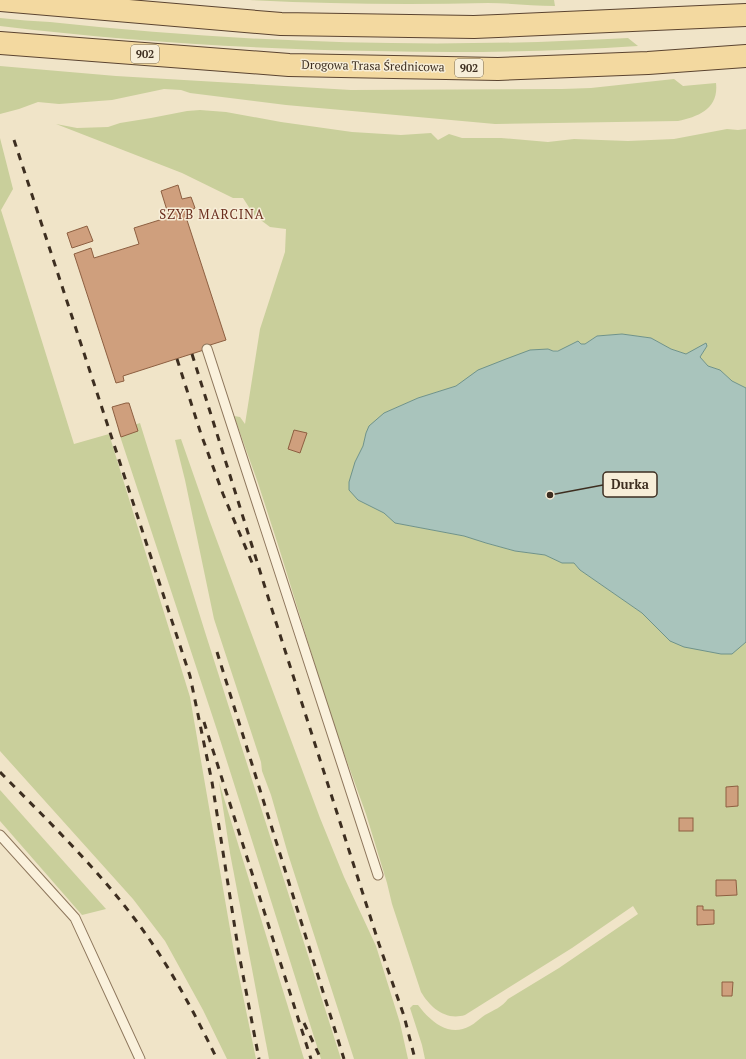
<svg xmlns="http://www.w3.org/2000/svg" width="746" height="1059" font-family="'PT Serif',serif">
<rect width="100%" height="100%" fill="#f0e4c8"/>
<!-- green -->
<g fill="#c9cf9b">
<path d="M250 0H554L555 6C532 6 510 3 488 3 408 5 329 4 250 0Z"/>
<path d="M0 18C17 20 34 21 50 22 242 43 435 49 628 38L638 46C550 52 462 53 375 51 249 49 124 41 0 26Z"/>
<path d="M0 66 116 76 351 90 562 89 591 88 674 79 683 86 716 83C719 108 699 117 678 121L495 124 286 105 190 93 181 90 164 89 112 100 59 104 38 102 19 109 0 114Z"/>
<path d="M200 110 226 112 281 122 352 132 401 135 431 133 438 140 449 134 462 138H501L548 142 574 139 628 141 674 139 727 129 738 130 746 129V388L732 381 720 370 708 366 700 357 707 346 686 354 671 349 651 338 622 334 597 336 585 344H581L578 341C568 346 559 354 548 349L463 382 456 386 418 398 384 413 366 433 363 446 355 462 358 500 384 513 395 523 464 536 486 543 515 551 545 555 562 563H574L580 570 642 613 658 629 704 650 721 654 746 642V1059H425L422 1045 410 1008 413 1005H418C430 1021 449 1038 470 1026 476 1023 480 1018 485 1015 494 1010 502 1007 508 999L559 968 638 914 633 906 572 948 465 1015C445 1021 430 1007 421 992L392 904 387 883 366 814 332 720 279 548 258 483 234 416 240 417 245 424 260 329 285 252 286 229 270 227 254 215 243 198H233L182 173 56 124 77 128 108 127 120 123 151 118 187 111Z"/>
<path d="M0 138 13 189 1 210 74 444 109 434 190 697 234 952 256 1059H227L203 1010 165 941 133 899 0 751Z"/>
<path d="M140 423 205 632 341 1059H321L217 730 118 430Z"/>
<path d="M181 439 210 522 320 818 344 877 376 946 400 1023 408 1059H354L288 854 271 795 262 771 261 762 214 619 185 480 175 440Z"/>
<path d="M219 782 304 1059H269L230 853Z"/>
<path d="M0 790 106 909 82 915 0 821Z"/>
</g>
<!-- water -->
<path fill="#a9c4bc" stroke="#6f938a" d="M622 334 651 338 671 349 686 354 706 343 707 346 700 357 708 366 720 370 732 381 746 388V642L732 654H721L684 647 670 641 642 613 580 570 574 563H562L545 555 515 551 486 543 464 536 395 523 384 513 358 500 349 490V482L355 462 363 446 366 433 369 426 384 413 418 398 456 386 478 370 506 359 530 350 548 349 553 351H558L578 341 581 344H585L597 336Z"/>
<!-- building -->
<g fill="#cf9f7d" stroke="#8d5f41">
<path d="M178 185 182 199 191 197 195 208 185 214 226 340 210 345V348L123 376 124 381 116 383 74 254 91 248 94 258 139 244 134 228 166 218 170 220 161 191Z"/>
<path d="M87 226 93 241 72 248 67 233Z"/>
<path d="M126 403H129L138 431 121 437 112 407Z"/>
<path d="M294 430 307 433 300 453 288 449Z"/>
<path d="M738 786V806L726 807V787Z"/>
<rect x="679" y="818" width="14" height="13"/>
<path d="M716 880H736L737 895 716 896Z"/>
<path d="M697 906H703V910H714V924L697 925Z"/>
<path d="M722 982H733L732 996H722Z"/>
</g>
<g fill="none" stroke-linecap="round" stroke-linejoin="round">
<!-- service casing -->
<g stroke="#8d765c" stroke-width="11">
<g id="service">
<path d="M207 349 378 875"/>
<path d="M0 835 75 918 140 1059"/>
</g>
</g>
<!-- primary casing -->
<g stroke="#5b4430" stroke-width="24">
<g id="primary">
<path d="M0 0 281 24 474 27 746 15"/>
<path d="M0 43 289 65 498 69 648 63 746 56"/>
</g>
</g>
<!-- service -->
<use href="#service" stroke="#faf1dc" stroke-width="9"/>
<!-- primary -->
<use href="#primary" stroke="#f3d9a0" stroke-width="22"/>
<!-- rail -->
<g stroke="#3d2e20" stroke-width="3" stroke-dasharray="7 7" stroke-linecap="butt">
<path d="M14 140 190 676 212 782 239 954 259 1059"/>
<path d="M192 354 274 616 379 944 404 1016 415 1059"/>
<path d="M177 359 201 434 223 494 253 565"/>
<path d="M217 652 344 1059"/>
<path d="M204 722 311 1059"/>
<path d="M0 772C46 819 94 865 134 918 167 961 193 1010 217 1059"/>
<path d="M304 1023 321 1059"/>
</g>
</g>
<g text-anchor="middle" stroke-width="3" stroke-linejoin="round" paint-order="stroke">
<!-- shield labels -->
<g fill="#f7eed8" stroke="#756857" stroke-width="1">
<rect x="131" y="45" width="28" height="18" rx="3"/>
<rect x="455" y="59" width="28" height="18" rx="3"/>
</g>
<g font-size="11" font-weight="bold" fill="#3d2e20">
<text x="145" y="58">902</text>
<text x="469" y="72">902</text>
</g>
<!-- street labels -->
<g font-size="12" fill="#3d2e20" stroke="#f7eed8">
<text transform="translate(373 66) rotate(1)" y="4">Drogowa Trasa Średnicowa</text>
</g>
<!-- neighbourhood labels -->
<g font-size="13" letter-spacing="1" fill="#6b2e1e" stroke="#f7eed8">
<text x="212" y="219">SZYB MARCINA</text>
</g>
</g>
<!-- callouts -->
<path fill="none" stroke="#3d2e20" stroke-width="1.5" d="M550 495L603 485"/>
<circle fill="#3d2e20" stroke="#f7eed8" stroke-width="1.5" cx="550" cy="495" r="4"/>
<rect fill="#f7eed8" stroke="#3d2e20" stroke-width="1.5" x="603" y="472" width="54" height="25" rx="4"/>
<g font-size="13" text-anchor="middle" font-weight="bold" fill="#3d2e20">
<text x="630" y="489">Durka</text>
</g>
</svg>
